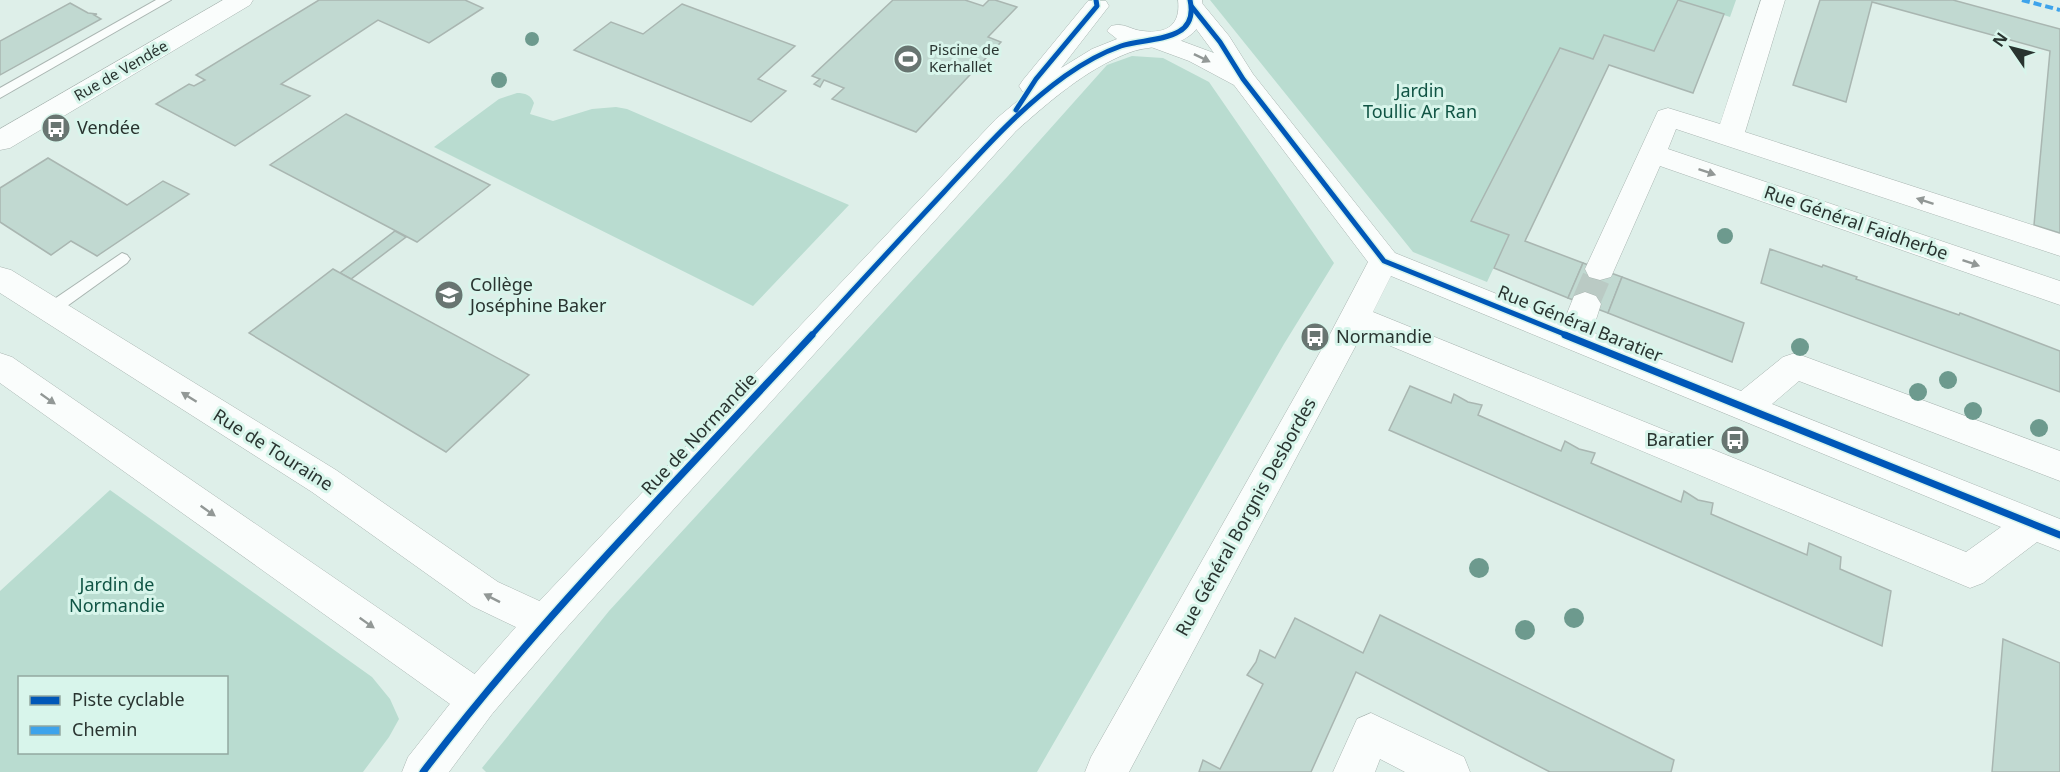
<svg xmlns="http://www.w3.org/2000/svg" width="2060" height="772" font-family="'Noto Sans',sans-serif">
<rect width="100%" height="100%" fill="#deefe9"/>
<!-- green -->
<g fill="#b9dcd0" fill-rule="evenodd">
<path d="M1210 0H1736L1730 17 1678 0 1654 51 1604 35 1593 59 1560 48 1472 221 1509 235 1487 282 1413 252Z"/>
<path d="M1132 56 1163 58 1209 82 1334 263 1284 344 1037 772H486L482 768 609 611 1008 176 1107 65Z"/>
<path d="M517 93C525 93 531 95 534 103L530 114 553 121 592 109 616 107 627 109 849 205 753 306 434 147 499 99Z"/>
<path d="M110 490 372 677 390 699 399 719 389 737 363 772H0V591ZM20 678H226V752H20Z"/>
</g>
<!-- building -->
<g fill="#c1d9d1" stroke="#a9b6b1" stroke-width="1.5">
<path d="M319 0H465L483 8 429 43 378 20 281 84 310 96 235 146 156 104 189 84 194 86 205 80 196 75Z"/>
<path d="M893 0H965L983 6 989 0H995L1017 7 988 37 1001 42 916 132 832 99 844 88 824 80 820 87 814 84 820 79 812 76Z"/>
<path d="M1678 0 1724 14 1693 93 1609 65 1525 241 1583 263 1568 298 1494 268 1509 235 1471 221 1560 48 1593 59 1604 35 1654 51Z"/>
<path d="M1820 0H1953L2060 29V233L2034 225 2050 51 1872 2 1846 102 1793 85Z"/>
<path d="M70 3 88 13 97 14 94 15 101 19 0 75V41Z"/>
<path d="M682 4 795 46 758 79 786 91 751 122 574 50 611 22 643 34Z"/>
<path d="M346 114 490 185 417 242 270 165Z"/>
<path d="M48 158 127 205 163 181 189 194 97 256 71 241 51 255 0 222V188Z"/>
<path d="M395 231 406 237 351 279 340 273Z"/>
<path d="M1770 249 1822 267 1823 265 1857 277 1856 279 1959 315 1960 313 2060 351V392L1761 283Z"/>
<path d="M1583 263 1622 277 1608 313 1568 298Z"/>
<path d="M333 269 351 279 529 375 446 452 249 333Z"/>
<path d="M1622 277 1744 323 1732 362 1608 313Z"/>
<path d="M1410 386 1451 403 1454 394 1468 402 1482 405 1478 415 1561 451 1565 441 1579 449 1595 453 1591 463 1681 502 1684 491 1698 500 1713 503 1711 514 1807 555 1809 543 1841 557 1840 569 1891 591 1882 646 1389 430Z"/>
<path d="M1380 615 1674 760 1671 772H1550L1356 672 1311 772H1199L1203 760 1220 769 1263 684 1247 675 1256 662 1260 650 1275 658 1295 618 1363 653Z"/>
<path d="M2003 639 2060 663V772H1992Z"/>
</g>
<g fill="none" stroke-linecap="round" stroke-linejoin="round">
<!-- minor-tunnel -->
<path stroke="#bacac4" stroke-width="28" stroke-dasharray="28 14" stroke-linecap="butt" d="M1585 304 1600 269"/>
<!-- service casing -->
<g stroke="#a9b5b1" stroke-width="2">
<g id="service">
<path d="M156 0H171L0 98V88Z"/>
<path d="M122 253 127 255 130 259 127 263 56 314H44L42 310 44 306Z"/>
</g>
</g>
<!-- minor casing -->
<g stroke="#a9b5b1" stroke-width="1">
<g id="minor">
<path d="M223 0H253L250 5 10 148 0 150V129Z"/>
<path d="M1194 0 1201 2 1229 36 1253 74 1395 253 1564 321 1574 296 1585 292 1596 296 1601 304 1592 332 1741 391 1783 357 1795 353 2060 451V481L1799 381 1772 404 2060 519V551L2037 542 1983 583 1970 588 1362 334 1129 772H1085L1091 757 1328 338 1368 262 1234 85 1189 61 1151 47 1147 41 1151 35 1160 33 1214 53 1180 7 1183 2ZM1391 276 2001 527 1966 552 1373 312Z"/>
<path d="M1761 0H1785L1745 132 2060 234V256L1676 129 1668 149 2060 281V305L1660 166 1611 277 1600 280 1589 277 1585 269 1658 111 1668 108 1720 124Z"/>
<path d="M0 267 11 270 336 470 498 582 559 610 564 623 559 636 545 641 472 606 312 492 0 293Z"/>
<path d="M0 353 12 357 492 686 498 700 492 714 478 719 464 714 0 383Z"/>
<path d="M1371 713 1464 757 1470 772H1405L1380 759 1375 772H1333L1357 719Z"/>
</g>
</g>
<!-- tertiary casing -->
<g stroke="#a9b5b1" stroke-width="1">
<path id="tertiary" d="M1178 0H1202C1204 15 1202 27 1189 36 1172 49 1147 45 1128 53 1085 70 1050 101 1016 131L559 636 492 714 449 772H402L408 757 464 686 531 610 996 119 1027 93 1023 92 1019 86 1023 80 1088 1H1106L1109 6 1061 68 1092 49 1117 39 1107 31 1111 26C1125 22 1130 30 1143 31 1167 34 1181 25 1178 0Z"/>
</g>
<!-- service -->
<use href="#service" fill="#fafdfc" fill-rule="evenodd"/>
<!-- minor -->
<use href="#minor" fill="#fafdfc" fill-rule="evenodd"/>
<!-- tertiary -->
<use href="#tertiary" fill="#fafdfc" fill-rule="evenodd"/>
<!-- quiet -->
<path stroke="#3ea3eb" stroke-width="4" stroke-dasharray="8 4" stroke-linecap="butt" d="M2022 0 2060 10"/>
<!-- cycleway-far1 casing -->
<g stroke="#d8f5eb" stroke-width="8">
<g id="cycleway-far1">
<path d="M1192 7 1220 42 1243 79 1384 261 1569 336"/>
<path d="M1016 110 1036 79 1097 6 1096 0"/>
<path d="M811 336C855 288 899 240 944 192 982 151 1019 109 1065 76 1082 64 1101 53 1121 46 1146 37 1200 44 1190 0"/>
</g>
</g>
<!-- cycleway casing -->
<g stroke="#d8f5eb" stroke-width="10">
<g id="cycleway">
<path d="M1565 335 2060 535"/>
<path d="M423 772C541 617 680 478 812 335"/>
</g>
</g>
<!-- cycleway-far1 -->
<use href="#cycleway-far1" stroke="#0057b8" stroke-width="5"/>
<!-- cycleway -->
<use href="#cycleway" stroke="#0057b8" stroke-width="7"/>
</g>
<!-- trees -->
<g fill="#6d9a8e">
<circle cx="532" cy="39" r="7"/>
<circle cx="499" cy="80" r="8"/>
<circle cx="1725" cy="236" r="8"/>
<circle cx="1800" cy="347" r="9"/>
<circle cx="1948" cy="380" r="9"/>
<circle cx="1918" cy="392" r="9"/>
<circle cx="1973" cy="411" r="9"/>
<circle cx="2039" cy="428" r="9"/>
<circle cx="1479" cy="568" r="10"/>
<circle cx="1574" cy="618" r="10"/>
<circle cx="1525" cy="630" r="10"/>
</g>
<!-- one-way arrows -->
<defs><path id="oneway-solid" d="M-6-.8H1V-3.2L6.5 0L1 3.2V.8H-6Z" transform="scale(1.5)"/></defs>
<g fill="#929896">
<use href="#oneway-solid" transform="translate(1202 58) rotate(26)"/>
<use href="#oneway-solid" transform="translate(1707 172) rotate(19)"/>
<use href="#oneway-solid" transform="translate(1925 201) rotate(-162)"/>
<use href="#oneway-solid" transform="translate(1971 263) rotate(19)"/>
<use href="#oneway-solid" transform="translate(189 397) rotate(-148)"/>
<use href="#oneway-solid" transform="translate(48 399) rotate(35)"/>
<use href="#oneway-solid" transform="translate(208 511) rotate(35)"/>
<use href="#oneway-solid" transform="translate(492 598) rotate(-153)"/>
<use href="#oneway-solid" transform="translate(367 623) rotate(35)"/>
</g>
<!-- icons -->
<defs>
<g id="stadium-disc" transform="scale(1.5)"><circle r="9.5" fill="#687571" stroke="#d8f5eb"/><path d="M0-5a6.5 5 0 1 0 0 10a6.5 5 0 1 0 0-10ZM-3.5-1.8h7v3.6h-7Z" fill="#fff"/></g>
<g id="bus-disc" transform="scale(1.5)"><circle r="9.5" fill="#687571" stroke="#d8f5eb"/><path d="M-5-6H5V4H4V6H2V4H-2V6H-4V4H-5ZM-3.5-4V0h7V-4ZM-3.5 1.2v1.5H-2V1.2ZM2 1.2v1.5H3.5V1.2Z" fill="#fff"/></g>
<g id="school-disc" transform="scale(1.5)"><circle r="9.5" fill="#687571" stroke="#d8f5eb"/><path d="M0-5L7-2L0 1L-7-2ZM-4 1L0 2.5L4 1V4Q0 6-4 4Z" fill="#fff"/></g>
</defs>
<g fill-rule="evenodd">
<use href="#stadium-disc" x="908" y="59"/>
<use href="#bus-disc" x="56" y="128"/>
<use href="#school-disc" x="449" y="295"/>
<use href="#bus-disc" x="1315" y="337"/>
<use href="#bus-disc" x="1735" y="440"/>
</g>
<g text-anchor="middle" stroke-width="6" stroke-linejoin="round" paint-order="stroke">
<!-- far-poi labels -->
<g font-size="15" fill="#293430" stroke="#d8f5eb" text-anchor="start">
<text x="929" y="55">Piscine de<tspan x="929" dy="17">Kerhallet</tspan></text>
</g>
<!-- far-street labels -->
<g font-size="15" fill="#293430" stroke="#d8f5eb">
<text transform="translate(121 71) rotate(-30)" y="5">Rue de Vendée</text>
</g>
<!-- park labels -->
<g font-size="18" fill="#105444" stroke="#d8f5eb">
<text x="1420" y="97">Jardin<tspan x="1420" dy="21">Toullic Ar Ran</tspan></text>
<text x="117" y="591">Jardin de<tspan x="117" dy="21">Normandie</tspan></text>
</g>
<!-- poi labels -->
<g font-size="18" fill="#293430" stroke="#d8f5eb" text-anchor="start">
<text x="77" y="134">Vendée</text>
<text x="470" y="291">Collège<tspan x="470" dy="21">Joséphine Baker</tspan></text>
<text x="1336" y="343">Normandie</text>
<text x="1714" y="446" text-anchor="end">Baratier</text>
</g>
<!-- street labels -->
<g font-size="18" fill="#293430" stroke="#d8f5eb">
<text transform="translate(1856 223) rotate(19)" y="6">Rue Général Faidherbe</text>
<text transform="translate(1580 324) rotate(22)" y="6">Rue Général Baratier</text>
<text transform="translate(699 434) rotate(-47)" y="6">Rue de Normandie</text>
<text transform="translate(273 450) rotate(32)" y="6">Rue de Touraine</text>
<text transform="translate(1246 517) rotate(-61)" y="6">Rue Général Borgnis Desbordes</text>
</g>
</g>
<!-- legend -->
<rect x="18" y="676" width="210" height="78" fill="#d8f5eb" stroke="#92a8a0" stroke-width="1.5"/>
<rect x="30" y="696" width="30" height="9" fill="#0057b8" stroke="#92a8a0" stroke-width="1.5"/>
<text x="72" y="706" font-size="18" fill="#293430">Piste cyclable</text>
<rect x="30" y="726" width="30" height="9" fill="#3ea3eb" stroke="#92a8a0" stroke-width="1.5"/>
<text x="72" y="736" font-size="18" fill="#293430">Chemin</text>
<!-- north arrow -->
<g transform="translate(2012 48) rotate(305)" stroke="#d8f5eb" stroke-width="4.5" paint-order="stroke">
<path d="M0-4.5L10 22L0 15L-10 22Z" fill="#293430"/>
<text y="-9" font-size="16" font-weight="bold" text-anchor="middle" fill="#293430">N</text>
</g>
</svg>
